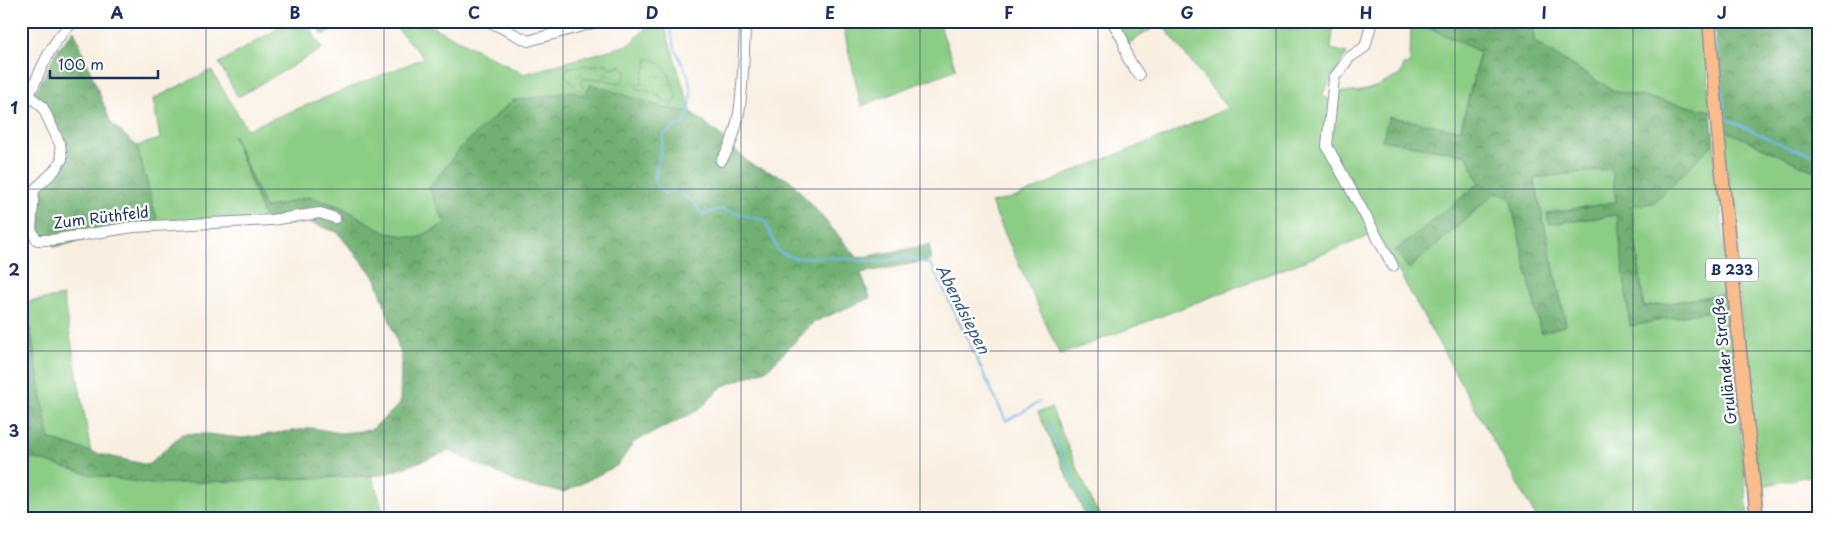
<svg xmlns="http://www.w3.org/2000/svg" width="1839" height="540" font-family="'Playpen Sans',sans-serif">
<defs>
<pattern id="forest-crowns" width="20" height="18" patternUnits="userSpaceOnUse" patternTransform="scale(1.25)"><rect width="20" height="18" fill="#71b072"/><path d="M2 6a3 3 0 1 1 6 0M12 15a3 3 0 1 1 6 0" fill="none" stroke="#5c9061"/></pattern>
<pattern id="wetland-marsh" width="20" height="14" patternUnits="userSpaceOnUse" patternTransform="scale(1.25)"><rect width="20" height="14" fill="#8ccd85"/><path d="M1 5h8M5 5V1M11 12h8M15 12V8" fill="none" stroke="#78b075"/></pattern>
</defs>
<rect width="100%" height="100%" fill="#fff"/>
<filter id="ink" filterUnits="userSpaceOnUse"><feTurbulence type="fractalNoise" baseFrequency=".02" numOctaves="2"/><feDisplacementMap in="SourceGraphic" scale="10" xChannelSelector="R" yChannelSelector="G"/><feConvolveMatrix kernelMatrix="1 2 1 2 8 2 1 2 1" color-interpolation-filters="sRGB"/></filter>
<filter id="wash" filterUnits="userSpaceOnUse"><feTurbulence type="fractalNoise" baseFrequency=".0096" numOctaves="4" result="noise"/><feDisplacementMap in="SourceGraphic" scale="20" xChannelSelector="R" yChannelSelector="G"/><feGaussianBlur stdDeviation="1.12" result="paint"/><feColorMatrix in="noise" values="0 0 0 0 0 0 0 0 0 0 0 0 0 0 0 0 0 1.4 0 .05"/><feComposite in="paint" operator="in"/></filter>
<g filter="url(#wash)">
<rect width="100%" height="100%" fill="#f9efe1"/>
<!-- grass -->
<g fill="#8ccd85" stroke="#547e72" fill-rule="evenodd">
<path d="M291 21H306L322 49 238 97 219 63Z"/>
<path d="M315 21H346L323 35Z"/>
<path d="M390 21H421L524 74 631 44 652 21H663L691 112 588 96 584 97 445 224 417 238 386 233 342 207 309 197 265 208 238 149 265 220 158 223 137 146 160 139 153 99 211 70 247 129 424 58ZM610 68 607 79C598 79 590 78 582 80L581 83 585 94 565 75ZM637 84H641L677 98 672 106 650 91 637 89Z"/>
<path d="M842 21H938L956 69 861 106Z"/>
<path d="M1115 21H1334L1331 49 1347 53 1322 95 1335 103V91C1363 95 1376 87 1400 75L1404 65 1410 64 1411 21H1415L1480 52 1460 131 1389 117 1383 140 1467 155 1480 183 1395 251 1409 269 1495 193 1510 197 1541 333 1566 324 1534 177 1612 169 1616 202 1547 213 1549 224 1617 215 1630 326 1730 307 1748 519H1537L1377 233 1060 355 991 203 1017 197 1079 169 1170 134 1227 108 1161 23 1128 44Z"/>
<path d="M1533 21H1703L1711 111 1614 91 1534 42Z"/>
<path d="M1723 129 1818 173V474L1758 487Z"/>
<path d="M1714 143 1729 293 1644 307 1631 205 1653 203Z"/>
<path d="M63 296 91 452 49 439 26 302Z"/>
<path d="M1051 408 1095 508 1104 519H1087L1038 412Z"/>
<path d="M21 442H28L151 484 372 476 386 519H21Z"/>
</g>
<!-- forest -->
<g fill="url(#forest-crowns)" stroke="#467068">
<path d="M1415 21H1533L1534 42 1614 91 1711 111 1714 143 1653 203 1631 206 1644 307 1729 293 1730 307 1630 326 1617 215 1549 224 1547 214 1616 202 1612 169 1534 178 1566 325 1541 333 1510 197 1495 193 1409 269 1395 251 1479 183 1467 155 1382 140 1389 117 1461 130 1480 52Z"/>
<path d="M1714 21H1818V173L1723 129Z"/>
<path d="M74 30 111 123 137 146 158 223 55 247 36 233 37 190 62 169 69 154 49 109 35 94 56 52Z"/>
<path d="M591 84 668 109 691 112 719 134 750 164 790 180 858 258 929 245 932 260 861 273 870 298 814 322 768 369 723 386 699 410 634 442 618 465 565 492 523 485 449 451 383 475 151 484 92 475 28 457V442L21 394V278L49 439 91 452 148 465 182 434H208L242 438 312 428 341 433 371 430 400 404 401 354 376 279 337 232 303 220H265L233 135 265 208 308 197 342 207 386 233 417 238 445 224 429 188 462 146 512 101 574 91 584 97 588 96 587 91Z"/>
</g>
<!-- wetland -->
<g fill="url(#wetland-marsh)" stroke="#547e72">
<path d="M648 58C669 63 671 80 677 98L672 106C661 96 652 91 637 89L636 84H641Z"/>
<path d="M607 64 610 68 623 65 626 74 622 81 617 84C607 79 593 77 582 80L581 83 586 94 583 95 565 75 568 67Z"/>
</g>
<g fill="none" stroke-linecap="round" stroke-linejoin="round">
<!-- stream -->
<g stroke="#74baeb" stroke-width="2">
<path d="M668 21 675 49 688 75 691 91 690 109 683 125H678L664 134 654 180 663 193 675 190"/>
<path d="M1717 48 1726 119 1792 149 1818 156"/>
<path d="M681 194 694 202 702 215 722 209 765 221 778 251 793 258 823 257 881 262 905 256 931 265 944 290 1006 421 1040 402"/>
<path d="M1048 422 1083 499 1095 519"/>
</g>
</g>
</g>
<g filter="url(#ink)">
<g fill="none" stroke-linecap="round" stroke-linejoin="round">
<!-- minor casing -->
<g stroke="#8a8fa0" stroke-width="12">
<g id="minor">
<path d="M488 21 528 41 600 21"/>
<path d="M1112 21 1123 40 1127 57 1139 75"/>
<path d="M1372 21 1365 47 1350 57 1334 78 1327 146 1393 266"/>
<path d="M21 83 29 96 42 106 60 144 62 159 54 171 34 190 31 230 37 240H52L133 227 271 220 320 213 335 218"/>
<path d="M21 110C39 81 46 43 75 21"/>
<path d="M721 161C742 131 742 88 744 52 744 42 746 31 744 21"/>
</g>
</g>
<!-- major casing -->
<g stroke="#8a8fa0" stroke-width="15">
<path id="major" d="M1709 21 1718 133 1757 519"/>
</g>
<!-- minor -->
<use href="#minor" stroke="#fff" stroke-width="10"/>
<!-- major -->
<use href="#major" stroke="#f9bc8a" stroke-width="12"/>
</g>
</g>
<!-- grid -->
<path fill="none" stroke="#1b2f5e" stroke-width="1" stroke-opacity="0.55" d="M206 21V519M384 21V519M563 21V519M741 21V519M920 21V519M1098 21V519M1276 21V519M1455 21V519M1633 21V519M21 189H1818M21 351H1818"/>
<g text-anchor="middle" stroke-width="4.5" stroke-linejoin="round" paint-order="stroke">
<!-- shield labels -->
<rect fill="#fff" stroke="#5f6d8e" stroke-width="1" x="1706" y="258.5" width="52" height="23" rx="4"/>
<g font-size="14" font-weight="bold" fill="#1b2f5e">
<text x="1732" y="275">B 233</text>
</g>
<!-- street labels -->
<g font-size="15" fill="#1b2f5e" stroke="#fff">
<text transform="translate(101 218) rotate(-7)" y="5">Zum Rüthfeld</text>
<text transform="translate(1725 361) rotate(-96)" y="5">Gruländer Straße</text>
</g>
<!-- water labels -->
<g font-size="16" font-style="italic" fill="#365988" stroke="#fff">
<text transform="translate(963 309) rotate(63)" y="6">Abendsiepen</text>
</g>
</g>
<!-- margin -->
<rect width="1839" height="540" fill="none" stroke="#fff" stroke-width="55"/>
<!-- scale -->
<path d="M50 70v8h108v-8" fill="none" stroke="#1b2f5e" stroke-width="2.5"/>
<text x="58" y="70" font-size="15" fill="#1b2f5e" stroke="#ffffff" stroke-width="4" paint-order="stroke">100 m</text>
<rect x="28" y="28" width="1784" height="484" fill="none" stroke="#1b2f5e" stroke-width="2"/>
<g font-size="16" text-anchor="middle" font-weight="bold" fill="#1b2f5e">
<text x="117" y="19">A</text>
<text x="295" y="19">B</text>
<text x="474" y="19">C</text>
<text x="652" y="19">D</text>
<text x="830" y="19">E</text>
<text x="1009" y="19">F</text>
<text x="1187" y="19">G</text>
<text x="1366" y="19">H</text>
<text x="1544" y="19">I</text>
<text x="1722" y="19">J</text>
<text x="14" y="114">1</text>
<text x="14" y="276">2</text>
<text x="14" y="437">3</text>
</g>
</svg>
